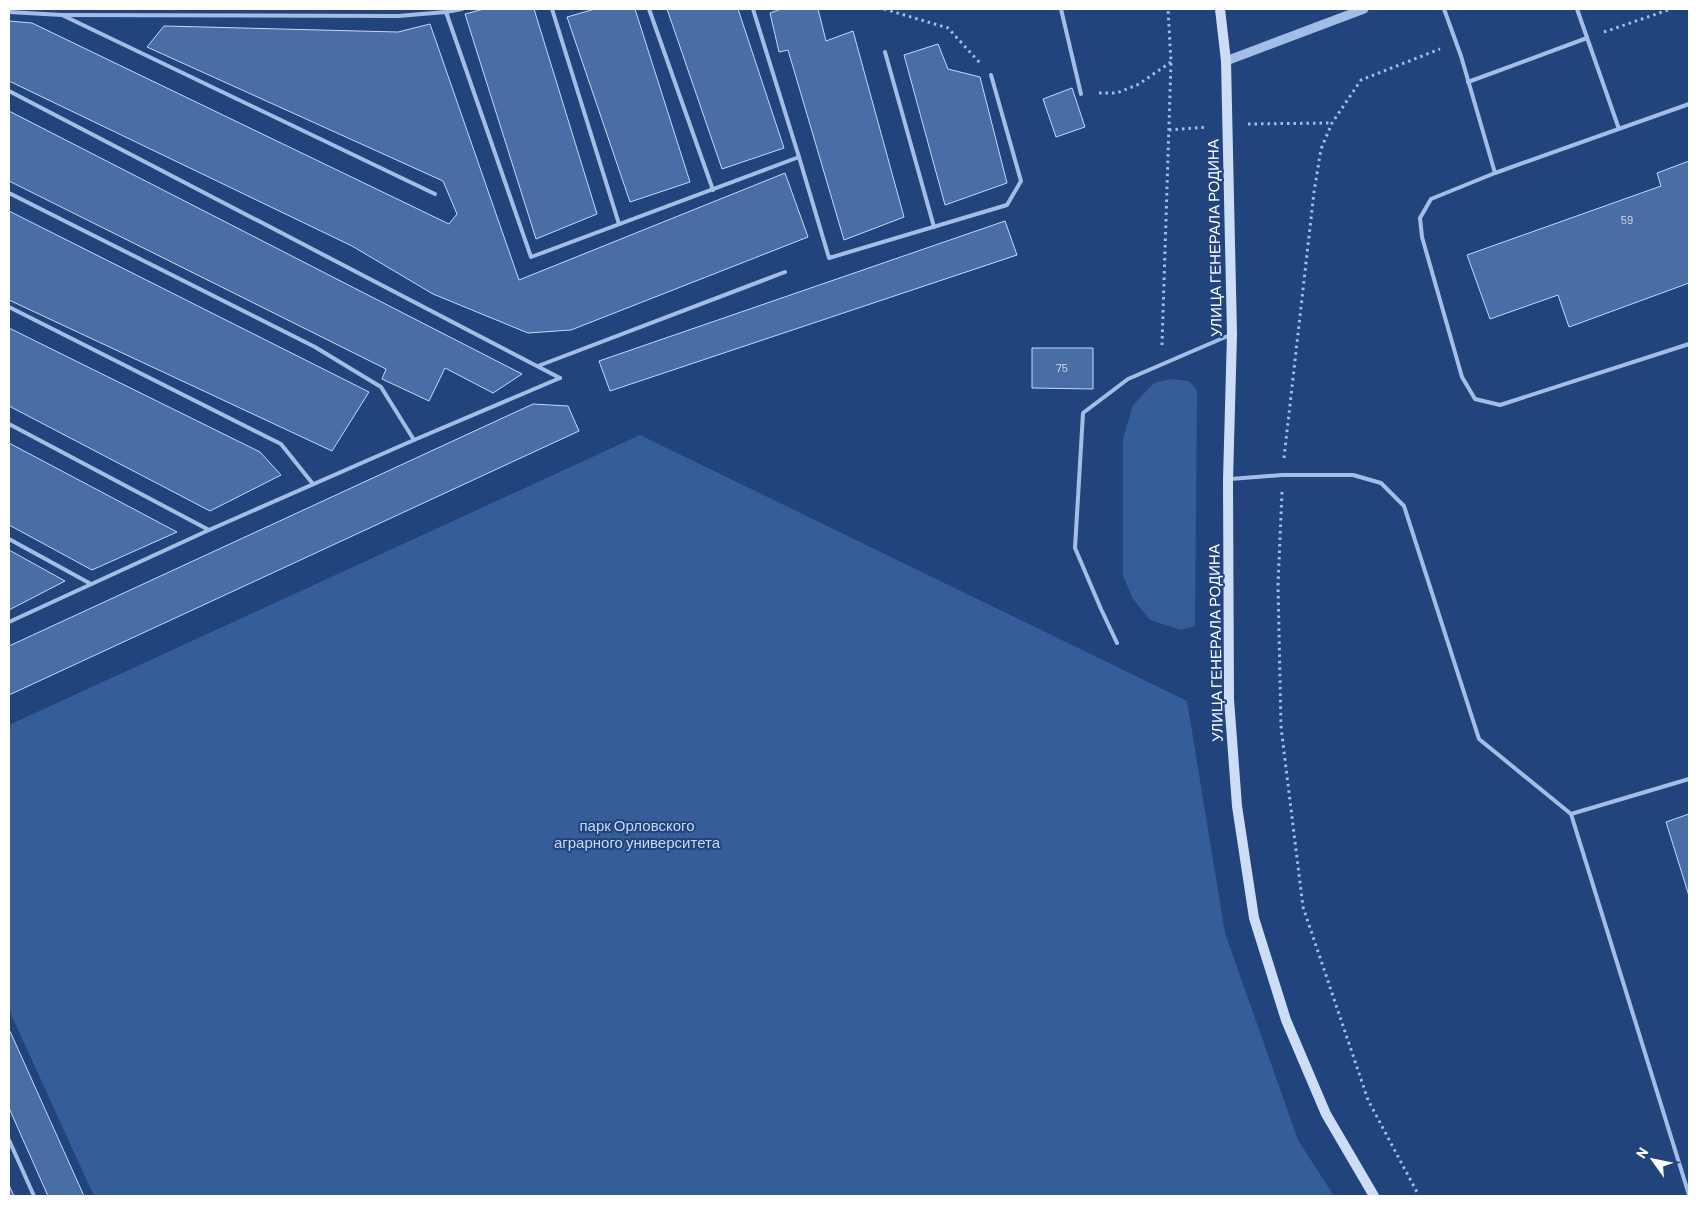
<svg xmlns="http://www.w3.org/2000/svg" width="1698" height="1205" font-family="Barlow,sans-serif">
<rect width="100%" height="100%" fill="#21447c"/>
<!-- green -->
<g fill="#345d9a">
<path d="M1170 379 1189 381 1197 390 1195 626 1181 630 1150 620 1133 599 1123 576V439L1133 405 1154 383Z"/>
<path d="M640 435 1187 701 1225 933 1298 1140 1334 1196H94L9 1010V725Z"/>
</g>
<!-- building -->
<g fill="#496ea5" stroke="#c7d9f5">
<path d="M484 9H534L597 214 536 239 465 14Z"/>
<path d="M595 9H635L690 182 630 202 567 17Z"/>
<path d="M667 9H738L784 148 722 169Z"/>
<path d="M781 9H818L826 41 853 31 904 217 844 240 788 50 779 52 770 13Z"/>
<path d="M9 21 32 23 449 224 457 214 443 181 147 47 164 26 398 32 430 24 519 280 785 173 808 237 571 330 528 333 433 294 352 246 9 81Z"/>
<path d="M938 44 948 69 980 77 1007 183 945 205 904 55Z"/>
<path d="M1072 88 1085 127 1056 137 1043 99Z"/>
<path d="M9 111 522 374 493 393 445 368 429 401 382 379 386 369 9 181Z"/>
<path d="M1689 161V283L1569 327 1558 295 1490 319 1467 255 1661 186 1657 173Z"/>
<path d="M9 211 369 392 332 451 9 300Z"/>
<path d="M1005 221 1017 255 610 391 599 361Z"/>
<path d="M9 328 260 452 281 475 210 511 9 406Z"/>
<path d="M1032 348H1093V389L1032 388Z"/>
<path d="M533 404 568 406 579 431 9 695V646Z"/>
<path d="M9 443 177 532 92 570 9 525Z"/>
<path d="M9 550 65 581 9 610Z"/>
<path d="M1689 814V896L1666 822Z"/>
<path d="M9 1029 84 1196H48L9 1108Z"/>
<path d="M9 1185 14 1196H9Z"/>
</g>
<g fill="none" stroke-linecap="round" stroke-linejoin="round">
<!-- path -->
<g stroke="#a3bee6" stroke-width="3" stroke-dasharray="2.5 4" stroke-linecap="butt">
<path d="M884 9 948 28 980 63"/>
<path d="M1604 32 1671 9"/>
<path d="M1099 93H1117L1139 84 1171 62"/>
<path d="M1248 124 1332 123"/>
<path d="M1169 130 1207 127"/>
<path d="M1162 345 1171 62 1168 9"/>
<path d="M1284 458 1314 192 1321 149 1332 123 1361 80 1440 49"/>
<path d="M1282 492 1278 585 1281 727 1303 907 1368 1100 1419 1196"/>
</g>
<!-- service -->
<g stroke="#a3bee6" stroke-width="4">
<path d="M552 9 619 224"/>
<path d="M649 9 713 190"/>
<path d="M753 9 799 157"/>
<path d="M1061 9 1081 94"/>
<path d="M1444 9 1461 56 1495 173"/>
<path d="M1577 9 1619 129"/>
<path d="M9 12 62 15 435 194"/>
<path d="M446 12 462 9"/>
<path d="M62 15 398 16 446 12 531 257 799 157 829 258 1007 205 1021 181 991 75"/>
<path d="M885 52 934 227"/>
<path d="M1468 82 1587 38"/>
<path d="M9 91 560 378"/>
<path d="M1689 104 1495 173 1431 199 1420 218 1422 237 1462 377 1475 399 1500 405 1689 344"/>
<path d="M9 193 315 347 381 387 414 440"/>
<path d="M9 307 281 444 313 484"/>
<path d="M538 366 785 272"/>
<path d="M9 424 209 530 414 440 560 378"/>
<path d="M1230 479 1282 475H1353L1381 483 1404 506 1479 739 1571 814 1689 1195"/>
<path d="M9 539 91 584"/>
<path d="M9 622 209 530"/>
<path d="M1117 643 1101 609 1075 548 1083 413 1128 379 1230 335"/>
<path d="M1571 814 1689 779"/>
<path d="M9 1140 34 1196"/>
</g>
<!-- tertiary -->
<path stroke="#a3bee6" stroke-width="9" d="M1226 61 1364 9"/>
<!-- secondary -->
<path stroke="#cdddf5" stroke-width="10" d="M1220 9 1226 61 1232 334 1228 480 1229 699 1237 806 1254 918 1286 1020 1326 1114 1374 1196"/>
</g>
<g text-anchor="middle" stroke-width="4" stroke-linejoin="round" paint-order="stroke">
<!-- number labels -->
<g font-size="12" fill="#d2dbe8">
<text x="1627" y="224">59</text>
<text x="1062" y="372">75</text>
</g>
<!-- street labels -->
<g font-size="15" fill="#fff" stroke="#21447c">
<text transform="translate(1215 238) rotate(-91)" y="5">УЛИЦА ГЕНЕРАЛА РОДИНА</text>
<text transform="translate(1216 643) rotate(-91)" y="5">УЛИЦА ГЕНЕРАЛА РОДИНА</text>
</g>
<!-- park labels -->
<g font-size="15" fill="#c7d9f5" stroke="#21447c">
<text x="637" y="831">парк Орловского<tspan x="637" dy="17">аграрного университета</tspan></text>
</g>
</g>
<!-- border -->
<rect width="1698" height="1205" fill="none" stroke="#ffffff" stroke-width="20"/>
<!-- north arrow -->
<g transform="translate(1653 1160) rotate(303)" stroke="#21447c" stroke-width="4" paint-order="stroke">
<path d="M0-4L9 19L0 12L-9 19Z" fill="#ffffff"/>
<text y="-8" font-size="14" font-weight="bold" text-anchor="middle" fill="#ffffff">N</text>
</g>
</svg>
